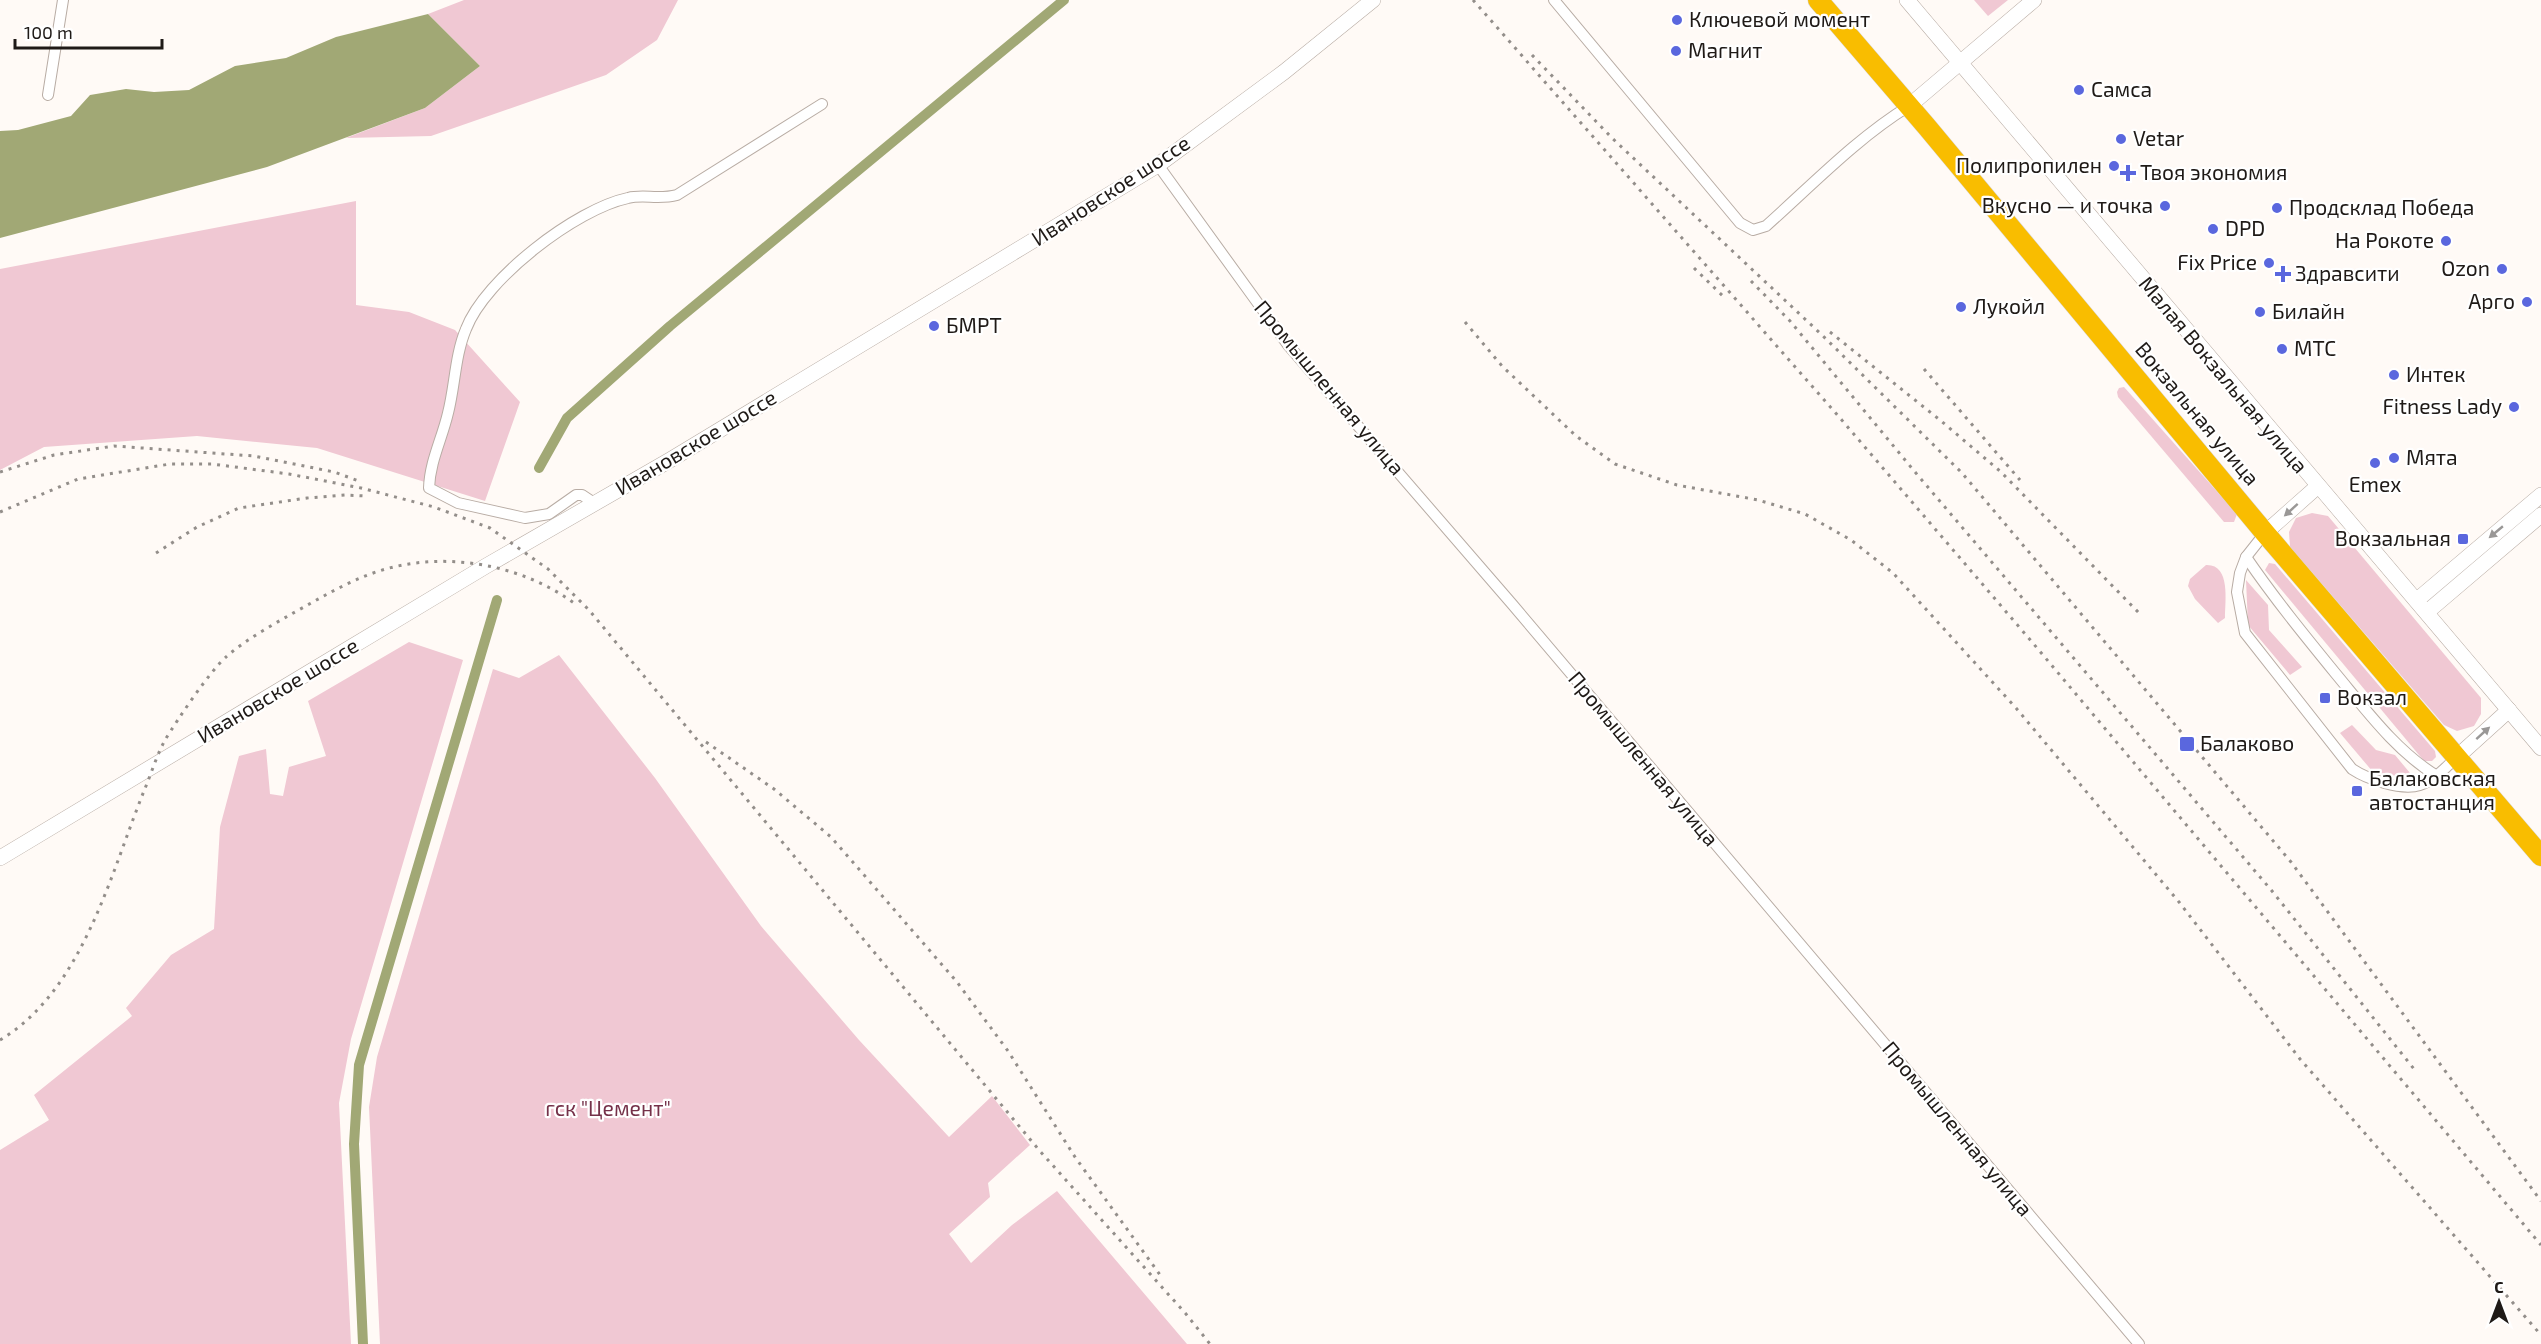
<svg xmlns="http://www.w3.org/2000/svg" width="2541" height="1344" font-family="'Exo 2',sans-serif">
<rect width="100%" height="100%" fill="#fffaf6"/>
<!-- green -->
<g fill="#f0c8d3">
<path d="M464 0H678L657 40 606 75 431 136 346 138 425 108 480 66 428 14Z"/>
<path d="M1974 0H2008L1988 16Z"/>
<path d="M356 201V305L409 312 455 330 520 402 485 501 317 448 197 436 44 447 0 470V269Z"/>
<path d="M2124 387 2237 514 2234 522H2224L2118 397 2117 392 2119 388Z"/>
<path d="M2312 513 2328 516 2481 698V714L2474 726 2457 731 2444 725 2290 547 2289 532 2296 518Z"/>
<path d="M2269 563 2275 564 2435 751 2436 757 2432 761H2424L2265 570Z"/>
<path d="M2206 565C2231 564 2225 601 2225 618L2218 623 2195 599 2188 586 2190 579Z"/>
<path d="M2246 580 2268 605 2269 630 2302 667 2290 675 2248 625Z"/>
<path d="M409 642 463 660 351 1039 339 1103 351 1344H0V1150L49 1120 34 1095 132 1016 126 1008 171 955 214 929 220 827 239 756 266 749 270 794 283 796 289 767 326 756 308 701Z"/>
<path d="M559 655 655 778 761 926 859 1040 949 1137 992 1096 1030 1145 988 1183 990 1197 949 1234 971 1263 1012 1225 1057 1191 1187 1344H380L369 1107 377 1057 493 669 519 678Z"/>
<path d="M2352 725 2376 750 2395 755 2415 779 2373 772 2340 733Z"/>
</g>
<!-- water -->
<path fill="#a1a875" d="M428 14 480 66 425 108 267 167 0 238V131L18 130 71 116 90 95 126 89 154 92 189 90 235 66 286 58 336 37Z"/>
<g fill="none" stroke-linecap="round" stroke-linejoin="round">
<!-- canal -->
<g stroke="#a1a875" stroke-width="10">
<path d="M539 468 567 418 670 326 1064 0"/>
<path d="M363 1344 354 1144 359 1065 497 600"/>
</g>
<!-- street casing -->
<g stroke="#b8aca4" stroke-width="12">
<g id="street">
<path d="M1554 0 1740 223 1753 230 1766 226C1812 185 1857 138 1909 106"/>
<path d="M48 95 63 0"/>
<path d="M1158 165 1288 345 1512 604 2139 1344"/>
<path d="M594 503 582 495H576L549 514 525 518 458 503 429 488C430 461 442 439 448 413 455 386 455 355 466 329 485 279 576 209 628 198 644 194 658 200 677 195L822 104"/>
<path d="M2265 533 2246 557 2240 573 2237 592 2245 633 2352 769C2367 779 2401 791 2420 785 2434 781 2446 767 2457 757"/>
<path d="M2246 557C2274 598 2305 636 2336 674 2366 710 2397 752 2437 776"/>
</g>
</g>
<!-- secondary casing -->
<g stroke="#b8aca4" stroke-width="16">
<g id="secondary">
<path d="M1907 0 2541 748"/>
<path d="M1909 106 2034 0"/>
<path d="M2265 533 2318 486"/>
<path d="M2417 600 2541 495"/>
<path d="M2427 612 2541 515"/>
<path d="M2457 757 2509 710"/>
<path d="M0 858 486 566 670 460 1158 165 1284 72 1373 0"/>
</g>
</g>
<!-- highway casing -->
<g stroke="#d7d6d5" stroke-width="21">
<path id="highway" d="M1818 0 1927 127 2265 533 2541 856"/>
</g>
<!-- street -->
<use href="#street" stroke="#fff" stroke-width="10"/>
<!-- secondary -->
<use href="#secondary" stroke="#fff" stroke-width="15"/>
<!-- highway -->
<use href="#highway" stroke="#f9bd00" stroke-width="20"/>
<!-- rail -->
<g stroke="#938e8a" stroke-width="3" stroke-dasharray="3 6" stroke-linecap="butt">
<path d="M1473 0 1840 418 2032 642 2541 1245"/>
<path d="M1532 55 1613 139 1822 335 1962 473 2291 862 2541 1201"/>
<path d="M1694 268 1726 299"/>
<path d="M1751 281 1790 321 1915 472 2272 891 2414 1069"/>
<path d="M1465 322 1502 366 1576 436 1615 464 1677 485 1758 500 1805 514 1851 540 1893 573 2016 708 2179 902 2300 1059 2541 1335"/>
<path d="M1830 332 1940 420 2001 472 2139 613"/>
<path d="M1924 369 2020 480"/>
<path d="M0 472 54 455 114 446 254 456 334 472 359 481"/>
<path d="M0 512 78 479 170 464H212L289 474 361 488 434 507 490 528 548 569 589 610 1039 1150 1186 1314 1210 1344"/>
<path d="M156 553 197 527 239 508 307 498 345 495 366 496"/>
<path d="M706 742 774 789 831 837 957 982 1008 1051 1075 1157 1163 1279"/>
<path d="M0 1040C84 990 111 871 146 786 152 771 157 755 165 740 178 719 209 672 227 656 247 639 272 625 295 612 322 597 347 582 376 572 441 550 519 563 574 603"/>
</g>
</g>
<!-- one-way arrows -->
<defs><path id="oneway-solid" d="M-6-.8H1V-3.2L6.5 0L1 3.2V.8H-6Z" transform="scale(1.5)"/></defs>
<g fill="#9a9897">
<use href="#oneway-solid" transform="translate(2291 510) rotate(138)"/>
<use href="#oneway-solid" transform="translate(2496 532) rotate(140)"/>
<use href="#oneway-solid" transform="translate(2483 733) rotate(-42)"/>
</g>
<!-- markers -->
<g fill="#5a67de" stroke="#fff" stroke-width="2">
<circle cx="1677" cy="20" r="6"/>
<circle cx="1676" cy="51" r="6"/>
<circle cx="2079" cy="90" r="6"/>
<circle cx="2121" cy="139" r="6"/>
<circle cx="2114" cy="166" r="6"/>
<path d="M2125 164h6v6h6v6h-6v6h-6v-6h-6v-6h6z"/>
<circle cx="2165" cy="206" r="6"/>
<circle cx="2277" cy="208" r="6"/>
<circle cx="2213" cy="229" r="6"/>
<circle cx="2446" cy="241" r="6"/>
<circle cx="2269" cy="263" r="6"/>
<circle cx="2502" cy="269" r="6"/>
<path d="M2280 265h6v6h6v6h-6v6h-6v-6h-6v-6h6z"/>
<circle cx="2527" cy="302" r="6"/>
<circle cx="1961" cy="307" r="6"/>
<circle cx="2260" cy="312" r="6"/>
<circle cx="934" cy="326" r="6"/>
<circle cx="2282" cy="349" r="6"/>
<circle cx="2394" cy="375" r="6"/>
<circle cx="2514" cy="407" r="6"/>
<circle cx="2394" cy="458" r="6"/>
<circle cx="2375" cy="463" r="6"/>
<rect x="2457" y="533" width="12" height="12" rx="3"/>
<rect x="2319" y="692" width="12" height="12" rx="3"/>
<rect x="2179" y="736" width="16" height="16" rx="3"/>
<rect x="2351" y="785" width="12" height="12" rx="3"/>
</g>
<g text-anchor="middle" stroke-width="4.5" stroke-linejoin="round" paint-order="stroke">
<!-- poi labels -->
<g font-size="21" fill="#1f1a17" stroke="#fff" text-anchor="start">
<text x="1689" y="27">Ключевой момент</text>
<text x="1688" y="58">Магнит</text>
<text x="2091" y="97">Самса</text>
<text x="2133" y="146">Vetar</text>
<text x="2102" y="173" text-anchor="end">Полипропилен</text>
<text x="2140" y="180">Твоя экономия</text>
<text x="2153" y="213" text-anchor="end">Вкусно — и точка</text>
<text x="2289" y="215">Продсклад Победа</text>
<text x="2225" y="236">DPD</text>
<text x="2434" y="248" text-anchor="end">На Рокоте</text>
<text x="2257" y="270" text-anchor="end">Fix Price</text>
<text x="2490" y="276" text-anchor="end">Ozon</text>
<text x="2295" y="281">Здравсити</text>
<text x="2515" y="309" text-anchor="end">Арго</text>
<text x="1973" y="314">Лукойл</text>
<text x="2272" y="319">Билайн</text>
<text x="946" y="333">БМРТ</text>
<text x="2294" y="356">МТС</text>
<text x="2406" y="382">Интек</text>
<text x="2502" y="414" text-anchor="end">Fitness Lady</text>
<text x="2406" y="465">Мята</text>
<text x="2375" y="492" text-anchor="middle">Emex</text>
<text x="2451" y="546" text-anchor="end">Вокзальная</text>
<text x="2337" y="705">Вокзал</text>
<text x="2200" y="751">Балаково</text>
<text x="2369" y="786">Балаковская<tspan x="2369" dy="24">автостанция</tspan></text>
</g>
<!-- street labels -->
<g font-size="21" fill="#1f1a17" stroke="#fff">
<text transform="translate(1111 191) rotate(-33)" y="7">Ивановское шоссе</text>
<text transform="translate(2223 375) rotate(50)" y="7">Малая Вокзальная улица</text>
<text transform="translate(1329 388) rotate(50)" y="7">Промышленная улица</text>
<text transform="translate(2197 414) rotate(50)" y="7">Вокзальная улица</text>
<text transform="translate(696 443) rotate(-31)" y="7">Ивановское шоссе</text>
<text transform="translate(278 691) rotate(-31)" y="7">Ивановское шоссе</text>
<text transform="translate(1643 759) rotate(50)" y="7">Промышленная улица</text>
<text transform="translate(1957 1129) rotate(50)" y="7">Промышленная улица</text>
</g>
<!-- park labels -->
<g font-size="21" fill="#753149" stroke="#fff">
<text x="608" y="1116">гск "Цемент"</text>
</g>
</g>
<!-- north arrow -->
<g transform="translate(2499 1302)" stroke="#ffffff" stroke-width="4.5" paint-order="stroke">
<path d="M0-4.5L10 22L0 15L-10 22Z" fill="#1f1a17"/>
<text y="-9" font-size="16" font-weight="bold" text-anchor="middle" fill="#1f1a17">С</text>
</g>
<!-- scale -->
<path d="M15 39v9h147v-9" fill="none" stroke="#1f1a17" stroke-width="3"/>
<text x="24" y="39" font-size="18" fill="#1f1a17" stroke="#ffffff" stroke-width="4.5" paint-order="stroke">100 m</text>
</svg>
